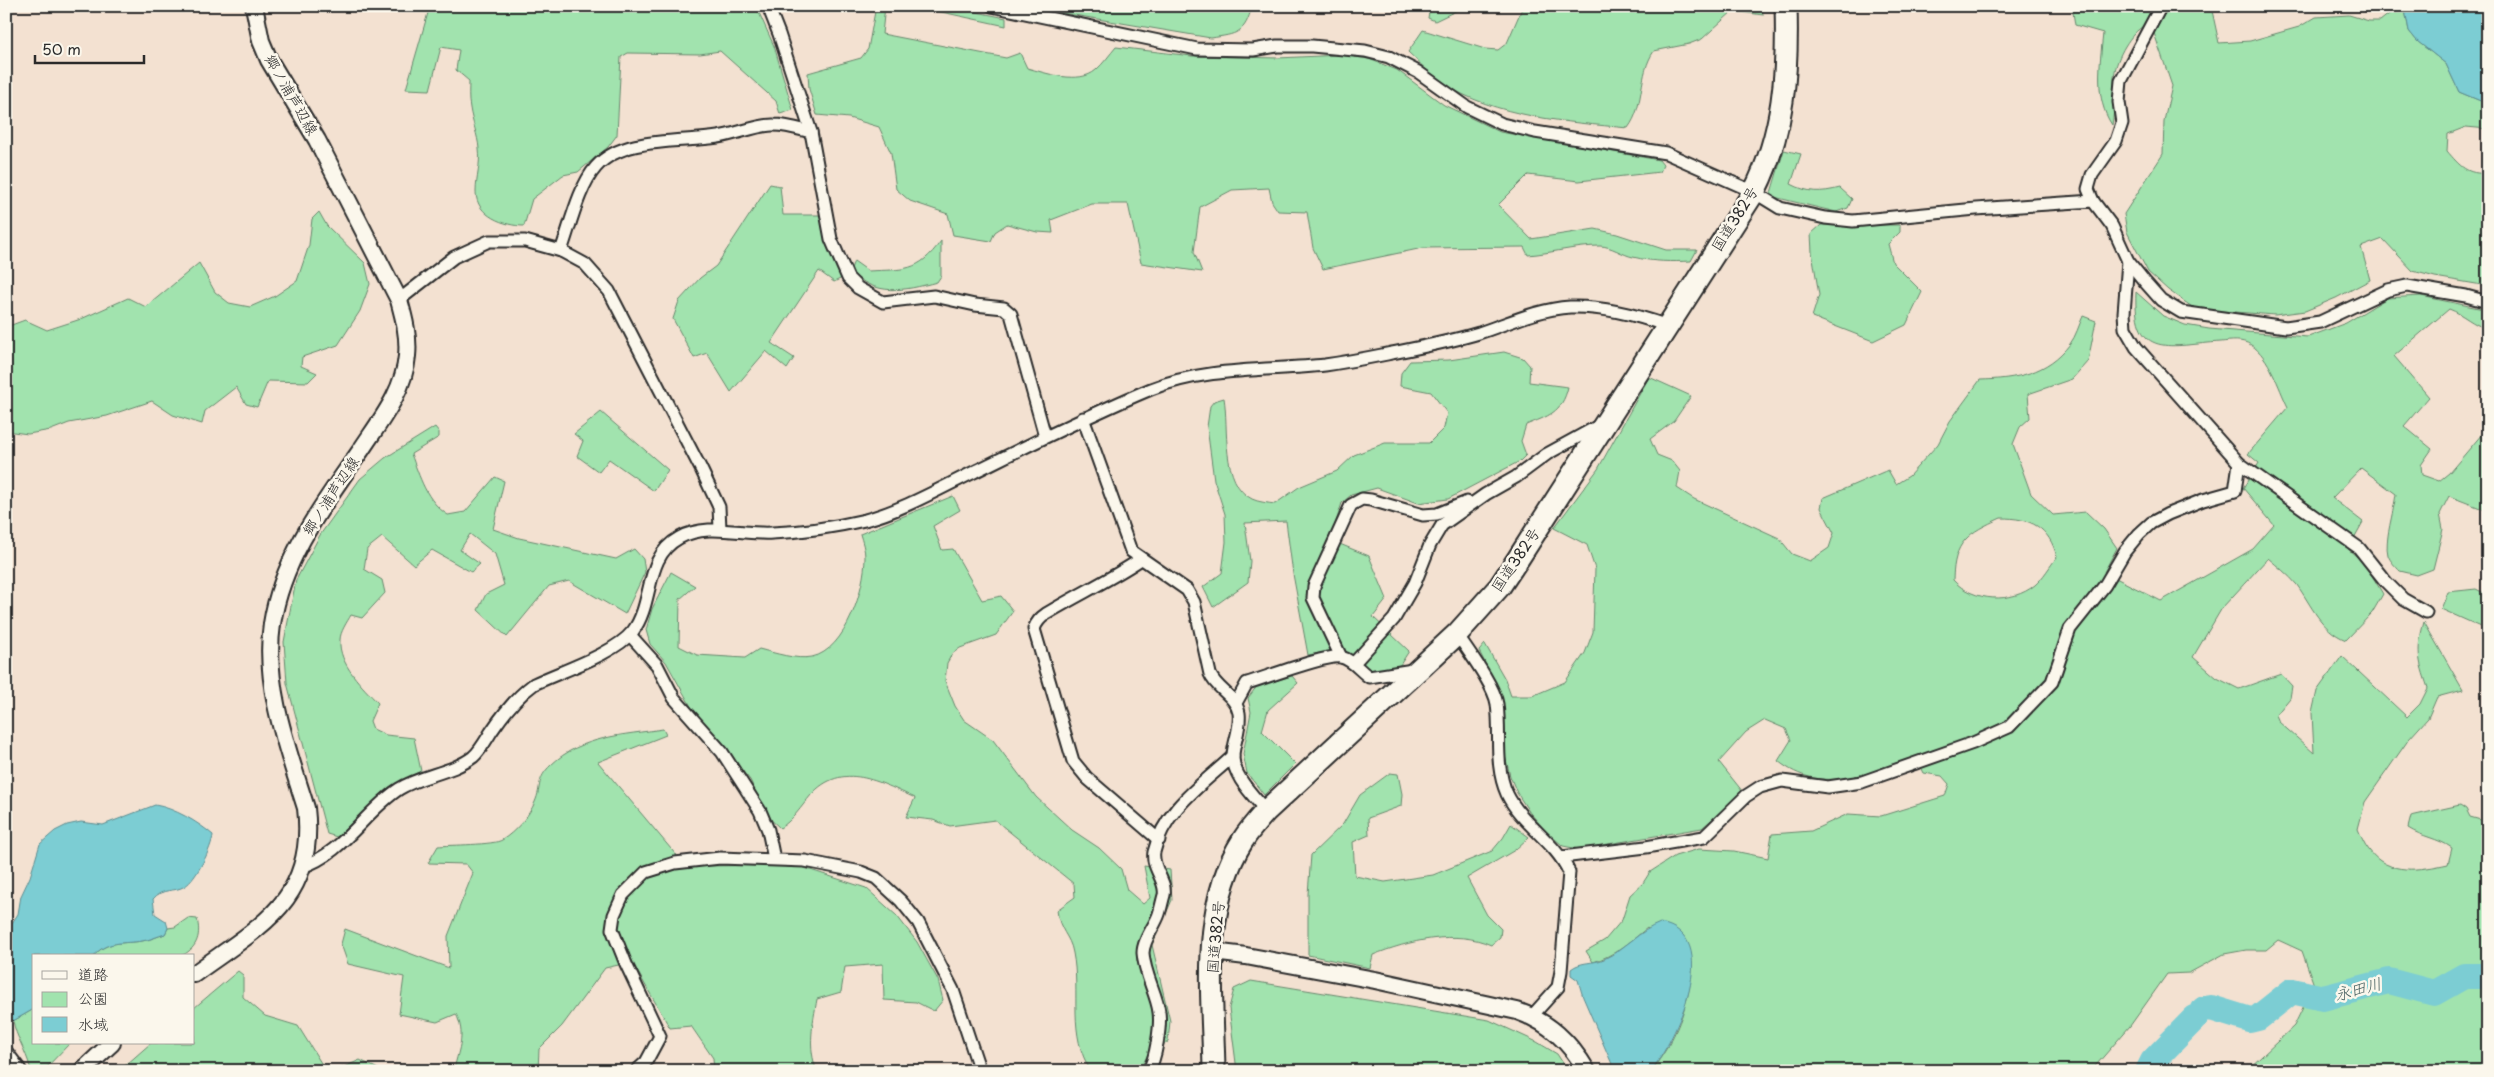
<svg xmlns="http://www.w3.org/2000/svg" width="2494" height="1077" font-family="'Playpen Sans','Klee One',sans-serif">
<rect width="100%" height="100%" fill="#f3e1d1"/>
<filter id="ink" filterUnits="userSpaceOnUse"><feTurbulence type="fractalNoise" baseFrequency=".02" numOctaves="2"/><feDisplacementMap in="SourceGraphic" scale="10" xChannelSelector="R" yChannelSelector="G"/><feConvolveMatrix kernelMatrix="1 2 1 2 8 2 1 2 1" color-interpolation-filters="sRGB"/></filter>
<g filter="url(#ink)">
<!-- green -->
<g fill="#a1e3ae" stroke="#66876c" fill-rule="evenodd">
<path d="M430 6H756L774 46 793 110 780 114 776 101 720 51 700 54 628 53 621 57 617 135 608 147 578 172 563 175 532 199 524 226C505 226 476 216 476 192 476 178 481 164 479 149 478 135 472 122 470 108 468 99 469 90 469 81L456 70 459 50 441 47 430 90 406 89Z"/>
<path d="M876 6H885L882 34 1006 58 1020 53 1027 68C1046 73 1079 85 1096 70 1103 64 1110 54 1116 47L1192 56 1278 58 1341 55 1369 59 1397 70 1444 105 1500 132 1659 160 1663 165 1660 172 1579 181 1528 175 1498 205 1531 239 1595 229 1617 234 1666 250H1697L1691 261C1672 262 1653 262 1633 257 1623 255 1611 246 1600 246 1576 246 1552 253 1528 255L1524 247 1423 248 1323 269 1313 248 1307 212 1278 211 1272 202 1269 188 1232 190 1200 207 1194 252 1202 272 1141 263 1128 204H1092L1051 220 1053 233 1037 232 1007 224 995 232 991 241 953 235 948 214 910 201 896 189 891 153 879 127 849 118 817 115 809 89 808 73 861 58 868 49Z"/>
<path d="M914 6H947L1006 18V26Z"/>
<path d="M1038 6H1252C1245 34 1237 34 1211 38L1038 9Z"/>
<path d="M1430 6H1466L1435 21 1428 18Z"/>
<path d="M1523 6H1762L1763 15 1733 11 1702 39 1689 44 1654 51C1638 74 1645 106 1628 128 1566 122 1496 117 1442 83 1430 75 1419 62 1408 52L1423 30 1485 49 1498 50 1507 43Z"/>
<path d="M2072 6H2211L2219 43 2250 41 2299 27 2316 17 2349 15 2369 21H2380L2389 14 2405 10 2409 31 2417 41 2446 64 2459 92 2488 104V129L2466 127 2448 134 2447 151C2460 166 2467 175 2488 173V286L2435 277 2413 271 2383 239 2361 247 2370 280 2336 298 2305 311 2275 315 2195 309 2168 290 2148 272 2127 232 2124 214 2163 154 2164 121 2172 86 2154 33 2142 27C2128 36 2115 61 2114 78 2114 94 2115 109 2112 125 2094 98 2100 65 2103 33L2075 25Z"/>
<path d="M1784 150 1801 154 1791 184C1808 193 1821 193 1840 188L1852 199 1848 208 1836 212 1770 196Z"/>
<path d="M770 184 780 186 783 215H822L842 278 834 282 819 271 771 343 794 358 787 369 766 351 731 392 707 353 694 358 673 319 679 301 700 278 716 266Z"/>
<path d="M319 212 327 226 365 263 370 284 360 311 338 345 302 357 301 366 317 373 308 382 268 381 257 407 246 404 236 387 205 411 202 424 173 415 152 401 107 416 69 423 51 430 28 434 6 431V327L25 320 47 330 81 319 128 298 146 307 199 263 215 292 229 303 250 307 275 296 297 281 309 245 312 219Z"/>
<path d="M1821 225H1900V232L1888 244 1893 263 1922 292 1906 325 1873 341 1812 317 1819 295 1812 252 1811 234Z"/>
<path d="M941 241V276L937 282C903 291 876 297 850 271L854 261 868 271C904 269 918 273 941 241Z"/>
<path d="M2136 292 2163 316 2185 325 2209 329 2308 337 2346 323 2387 298 2421 296 2488 310V329C2471 324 2465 315 2449 309L2394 356 2429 397 2404 426 2432 449 2421 465 2422 475 2439 481 2449 473 2488 427V511L2449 496 2440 514 2443 529 2433 569 2417 575 2400 571C2396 567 2390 561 2388 555 2384 541 2394 511 2396 494L2361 468 2332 498 2363 522 2348 549 2365 564 2383 594 2372 613 2346 640C2320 629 2312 606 2297 585 2289 575 2277 566 2268 558L2222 608 2193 657 2217 678 2239 689 2281 674 2292 686 2290 698 2276 715 2279 722 2314 753 2312 713 2317 691 2342 656 2407 717 2420 704 2428 688C2418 659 2416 651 2424 622L2463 690 2437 697 2428 718 2409 739 2365 802 2358 829C2361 836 2364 844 2369 850 2388 876 2421 870 2448 864L2452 848C2438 838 2422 837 2408 828L2411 816 2460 805 2466 809 2470 817 2488 822V1071H2246L2294 1026 2314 985 2302 951 2278 940 2266 950H2246L2224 954 2189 973 2167 974 2130 1026 2091 1071H1651C1675 1041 1689 1006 1692 968L1647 928C1630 942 1614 956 1593 962L1586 951 1605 940 1622 920 1630 895 1643 883 1650 872 1675 856 1699 849 1734 851 1768 858 1772 834 1811 831 1848 814 1881 816 1945 796 1949 784 1942 776 1924 773 1916 757C1870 773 1821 796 1778 761L1791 740 1786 729 1765 720 1746 732 1719 762 1743 792 1702 828 1579 849 1563 846 1547 832 1530 813 1517 793 1510 776 1503 747 1504 712 1501 694 1479 651 1485 644 1505 679 1511 696H1532L1565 682 1585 653 1593 632 1595 569 1587 545 1554 528 1598 469 1649 377 1691 396 1674 421 1650 439 1657 455 1672 461 1680 471 1677 488 1694 499 1779 538 1792 554 1810 561 1829 548 1834 533 1821 508 1823 498 1888 470 1896 484 1909 476 1938 444 1950 421 1980 380C2016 379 2047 374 2070 344 2076 336 2079 325 2083 316L2096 321 2088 361 2072 379 2028 394 2030 418 2020 427 2013 444 2031 494 2053 515 2086 512 2104 529 2117 548 2104 572 2161 601 2253 549 2274 525 2243 488 2259 463 2248 454 2288 407C2278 387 2270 357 2251 345 2242 339 2231 341 2221 342 2170 345 2133 361 2136 292ZM2001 518C2031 518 2049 527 2057 557 2050 566 2043 578 2035 585 2012 604 1973 602 1953 580 1954 541 1968 533 2001 518Z"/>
<path d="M1504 352 1523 358 1530 366 1529 382 1568 387C1562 413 1548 416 1526 425L1521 441 1526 455 1520 461 1448 499 1418 503 1377 488 1351 495 1342 503 1330 540 1369 556 1387 599 1373 617 1409 651 1400 665 1367 672C1346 644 1340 650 1308 655L1293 574 1286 521 1245 523 1250 561 1248 582 1213 607 1203 587 1222 573 1226 542 1225 514 1214 480 1207 427 1210 406 1214 401 1224 398C1229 427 1220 483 1252 499 1258 502 1268 503 1275 504L1299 487 1337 471 1354 455 1385 443H1429L1444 428 1447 413 1431 392 1400 386 1401 373 1410 361 1449 360Z"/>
<path d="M601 412 668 470 654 491 609 459 599 472 577 456 583 441 574 434Z"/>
<path d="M435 427 439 432V437L411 454C420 477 426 501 448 515L465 512 495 477 504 481 493 529 519 538 616 559 634 549 643 559 645 572 625 614 569 581 549 586 507 637 478 610 486 594 504 585 495 554 470 534 460 550 480 564 471 572 432 550 414 565 382 537 367 549 364 569 382 580 385 593 362 618 351 615C347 622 340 632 340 640 338 664 363 687 378 703L370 721 373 729 386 735 414 738 421 771 389 787 337 837 327 834 287 683 284 642 296 580 320 535 360 479 385 458Z"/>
<path d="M953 496 960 510 933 526 942 550 953 549 982 600 1001 596 1013 611 996 635 960 648 952 654 947 663 945 681 955 706 964 720 993 740 1036 797 1072 830 1099 848 1121 869 1127 890 1143 904 1150 898 1144 866 1170 870 1172 900 1152 945 1170 1021 1168 1042 1149 1052 1142 1066 1132 1071H1091C1067 1034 1081 993 1073 953 1070 935 1059 931 1057 910L1075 897 1074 884 995 820 950 826 933 820 906 817 915 798C880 782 842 760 811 795 801 807 793 820 780 828L768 817 750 780 693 710 666 662 650 644 646 630 652 609 671 572 695 586 680 599 679 646 697 655 745 658 759 649C775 653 796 660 812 657 846 650 865 588 865 557 865 549 862 541 860 534Z"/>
<path d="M2476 589 2488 595V630L2441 609 2448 592Z"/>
<path d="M1292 676 1298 683 1268 710 1262 731 1295 764 1264 795 1247 773 1243 754 1251 712 1248 698 1257 686Z"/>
<path d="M663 729 666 735 598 762 687 868 703 866 795 865 866 888 897 916 917 942 938 980 943 1000 934 1011 916 1002 884 1000 883 964 845 967 841 992 817 999C813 1023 807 1047 817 1071H714L713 1058 691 1026 670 1028 632 962 605 968 562 1026 539 1049 538 1071H450L454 1069C459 1048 466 1034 456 1014L437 1022 399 1014 404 977 348 964 341 944 345 929 449 968 448 936 473 873 466 864 428 863 438 846C450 845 494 845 502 840 515 832 529 816 535 802 542 786 536 779 551 765 581 736 624 735 663 729Z"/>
<path d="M1390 773 1398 774 1402 794 1401 806 1368 818 1369 835 1353 842 1355 876 1385 882 1433 875 1492 851 1503 838 1511 824 1529 837 1515 850 1467 878 1487 915 1501 929 1500 937 1491 945C1456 929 1408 941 1373 955L1370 968 1308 955V894L1311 855 1343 824 1360 795Z"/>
<path d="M188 918 197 919C201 934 198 947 183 955 176 958 108 956 94 956 106 940 124 944 142 941 150 940 158 936 165 934L168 928 175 927Z"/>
<path d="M238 971 243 975V997L265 1016 298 1026 326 1071H119L151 1043H194V1008Z"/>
<path d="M1251 981 1489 1020 1537 1042 1557 1054 1568 1071H1310L1307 1068 1294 1066 1286 1071H1237L1229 1008 1234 989Z"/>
<path d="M34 1009V1043H70L43 1071H36L30 1067C26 1051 16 1037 13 1021Z"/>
<path d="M360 1060 382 1071H335Z"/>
</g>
<!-- water -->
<g fill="#7ccdd3" stroke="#5c8c90">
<path d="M2410 6H2488V104L2459 92 2446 64 2417 41 2409 31 2405 10Z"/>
<path d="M155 805C174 808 198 822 213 835 212 847 196 880 185 886 174 893 163 887 153 899L155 914 166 921 168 928 165 934C158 936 150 940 142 941 124 944 106 940 94 956H34V1009L13 1021 6 1016V932L18 914 21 896 30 877 40 844 55 831 67 825 81 822 103 825Z"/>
<path d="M1660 923C1726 935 1675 1041 1651 1071H1615L1583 997 1578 980 1571 975V969C1581 961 1593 964 1604 959 1625 949 1639 931 1660 923Z"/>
</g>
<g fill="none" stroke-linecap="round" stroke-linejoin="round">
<!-- river -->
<g stroke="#7ccdd3" stroke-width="26">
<path d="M2204 1009 2211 1008 2250 1020 2258 1018 2292 991 2323 998 2389 981 2434 993 2464 976H2488"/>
<path d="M2148 1071 2153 1061 2195 1018"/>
</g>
<!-- street casing -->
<g stroke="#2b2b2b" stroke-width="15">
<g id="street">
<path d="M768 6 779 34 811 132 831 239 848 278 858 288 883 302 934 296 975 305 1004 308 1011 314 1045 436"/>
<path d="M992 6 1197 49 1253 50 1277 46H1312L1365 51 1389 57 1418 72 1467 107 1502 124 1535 132 1666 153 1754 192 1780 208 1825 218 1853 221 1976 209 2093 201 2112 226 2128 261 2145 282 2161 300 2181 312 2286 327 2320 322 2388 290 2407 286 2466 296 2488 302"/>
<path d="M2093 201 2088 189 2092 175 2116 141 2122 123 2119 102 2121 81 2161 6"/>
<path d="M561 251C570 226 579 186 596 167 623 136 681 143 718 137 734 135 760 124 774 125 786 125 799 129 811 132"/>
<path d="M2128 261 2124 313 2125 328 2136 347 2239 463 2359 548 2386 582 2403 599 2426 612"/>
<path d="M399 300 454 257 489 241H525L561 251 585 264 609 291 701 469 719 507 720 529"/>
<path d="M1083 418 1131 551 1187 590 1194 602 1210 674C1216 689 1236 696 1239 713 1241 728 1234 741 1233 755 1232 776 1254 796 1266 811"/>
<path d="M1141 559C1110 580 1077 595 1046 614 1040 618 1036 623 1034 629L1073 761 1087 778 1159 840"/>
<path d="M1457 634C1468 651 1494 685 1497 704 1501 734 1494 765 1507 794 1522 825 1555 841 1569 872L1561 971 1558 987 1532 1016"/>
<path d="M630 635 657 665 674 698 722 752 760 811 768 830 774 859"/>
<path d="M1341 657 1313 598 1314 586 1351 505 1362 499 1371 500 1423 515 1437 514 1467 502"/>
<path d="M1354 663 1394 619 1415 583 1430 545 1442 525 1486 494 1516 477 1547 454 1600 425"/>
<path d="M1236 703 1247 683C1265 678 1327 654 1341 657 1353 660 1360 671 1369 677L1413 670"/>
<path d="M1562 857 1646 847 1704 837 1746 796 1760 787 1782 781 1828 787 1862 782 1973 743 2009 727 2052 682 2070 629 2105 585 2125 551 2139 534 2151 523 2168 514 2203 500 2235 491 2239 463"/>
<path d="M301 867C342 855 364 812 399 789 421 775 452 773 473 757 480 751 486 740 491 732 503 714 516 697 534 684 561 671 615 654 633 631 654 603 644 557 679 538 708 522 741 535 772 533 802 532 835 527 865 520 903 510 939 489 974 472 1033 443 1091 414 1151 389 1206 367 1267 371 1325 365 1346 362 1367 358 1387 354 1417 348 1449 342 1479 333 1509 323 1538 309 1570 307 1602 306 1637 315 1668 326"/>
<path d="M6 1051 21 1071"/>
<path d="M636 1071 646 1062 660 1036 626 964 612 929 614 915 623 895 646 872 675 863 720 858 805 861 861 872 876 878 901 901 918 922 953 990 980 1071"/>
<path d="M1148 1071C1156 1060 1161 1025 1159 1012 1157 995 1144 973 1143 953 1143 940 1155 926 1159 914 1161 908 1162 902 1164 895 1167 881 1151 868 1154 852 1164 809 1203 784 1233 756"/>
</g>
</g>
<!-- secondary casing -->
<g stroke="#2b2b2b" stroke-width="20">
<g id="secondary">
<path d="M1213 952 1246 956 1375 980 1517 1011C1549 1022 1570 1042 1587 1071"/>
<path d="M194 974C258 927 317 901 306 808 288 750 263 685 272 624 282 558 324 503 361 450 380 421 404 392 407 356 409 337 404 318 399 300L317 140 269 60 261 41 254 6"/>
<path d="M82 1071 112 1043"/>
</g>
</g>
<!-- highway casing -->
<g stroke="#2b2b2b" stroke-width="25">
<path id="highway" d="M1214 1071C1213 995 1200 908 1243 840 1249 830 1258 820 1266 811L1457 634 1500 586 1518 559 1754 192C1784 133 1788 71 1786 6"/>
</g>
<!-- street -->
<use href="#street" stroke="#fbf7ec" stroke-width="11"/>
<!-- secondary -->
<use href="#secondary" stroke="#fbf7ec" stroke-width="16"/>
<!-- highway -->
<use href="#highway" stroke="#fbf7ec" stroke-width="21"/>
</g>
</g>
<g text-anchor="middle" stroke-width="5" stroke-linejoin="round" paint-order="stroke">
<!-- street labels -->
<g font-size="15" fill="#2b2b2b" stroke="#fbf7ec">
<text transform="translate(291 95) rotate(60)" y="5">郷ノ浦芦辺線</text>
<text transform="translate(1735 219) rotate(-58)" y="5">国道382号</text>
<text transform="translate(331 496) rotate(-57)" y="5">郷ノ浦芦辺線</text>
<text transform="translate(1516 560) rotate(-56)" y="5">国道382号</text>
<text transform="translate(1216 937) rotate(-85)" y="5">国道382号</text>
</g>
<!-- water labels -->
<g font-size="16" font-style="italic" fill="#435c5d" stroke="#fbf7ec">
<text transform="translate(2358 989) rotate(-15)" y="6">永田川</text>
</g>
</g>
<!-- margin -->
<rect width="2494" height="1077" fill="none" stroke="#fbf7ec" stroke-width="25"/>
<rect x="12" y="12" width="2469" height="1052" fill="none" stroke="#2b2b2b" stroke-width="2" filter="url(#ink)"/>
<!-- legend -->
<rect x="32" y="954" width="162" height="90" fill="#fbf7ec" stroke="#a8a59f"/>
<rect x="42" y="971" width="25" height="8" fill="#fbf7ec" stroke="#a8a59f"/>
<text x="78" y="980" font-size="15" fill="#2b2b2b">道路</text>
<rect x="42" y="992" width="25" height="15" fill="#a1e3ae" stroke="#a8a59f"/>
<text x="78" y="1004" font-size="15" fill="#2b2b2b">公園</text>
<rect x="42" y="1017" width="25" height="15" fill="#7ccdd3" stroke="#a8a59f"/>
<text x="78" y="1030" font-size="15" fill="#2b2b2b">水域</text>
<!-- scale -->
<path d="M35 55v8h109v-8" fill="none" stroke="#2b2b2b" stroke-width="2.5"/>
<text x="42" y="55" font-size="15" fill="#2b2b2b" stroke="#fbf7ec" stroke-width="4" paint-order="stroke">50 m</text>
</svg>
